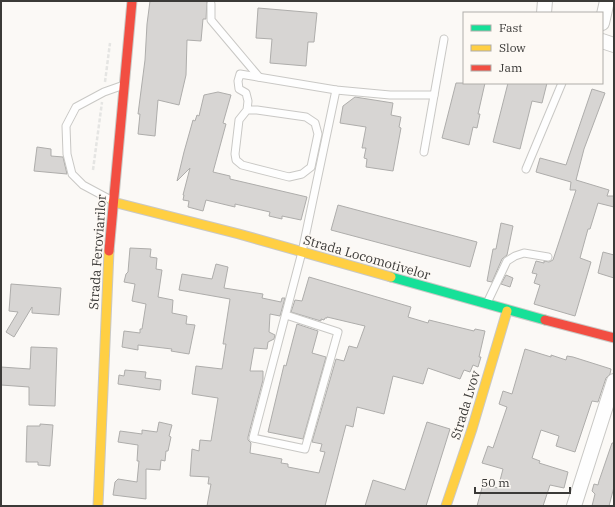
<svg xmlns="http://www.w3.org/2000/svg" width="615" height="507" font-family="'IBM Plex Serif',serif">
<rect width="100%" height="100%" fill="#fbf9f6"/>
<!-- building -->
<g fill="#d7d5d3" stroke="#aeadab">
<path d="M150 1H207L206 19H203L201 41 187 40 186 75 179 105 158 100 155 136 138 134 140 114H138L145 60 147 24Z"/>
<path d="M258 8 317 13 314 42H308L306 66 270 63 272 39 256 38Z"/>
<path d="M456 83H485L478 114H480L477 128 473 127 469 145 442 138Z"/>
<path d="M508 83H547L542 103 532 101 520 149 493 142Z"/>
<path d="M592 89 605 93 584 149 576 180 609 190 607 196H614V207L598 203 590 229H588L580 258 591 262 575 316 534 304 540 285 534 283 537 274 532 273 536 261 544 263V261L549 262 553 260 576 190H570L571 182 536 172 540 158 566 165Z"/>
<path d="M218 92 231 95 223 123 226 124 213 172 230 176V179L307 197 301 220 282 216V219L269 216 270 212 235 204V207L206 200 203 211 188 207 189 201 183 200 184 195H183L190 168 177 181 184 152 193 120 195 121 197 115 199 116 204 95Z"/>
<path d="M355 97 393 103 391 115 401 117 399 127 401 128 393 171 366 167 367 159 364 158 366 148H362L366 127 340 123 343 106Z"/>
<path d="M37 147 51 149V156L63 157 67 174 34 171Z"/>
<path d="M338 205 477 242 470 267 331 230Z"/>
<path d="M501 223 513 226 507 255 502 259 492 282 487 281 493 249H496Z"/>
<path d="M130 248 151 249 150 257 157 258 156 269 162 270 158 297 173 300 172 313 187 316 186 324 195 325 189 354 171 351 172 349 138 345V350L122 347 124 331 140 333V329H142L146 304 132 301 135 284 124 282 126 274 128 272Z"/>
<path d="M603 252 614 255V278L598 273Z"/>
<path d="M216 264 228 267 224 288 263 294 262 298 281 302 282 298H285L280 316 270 314 269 332 275 335 274 339 268 342 267 349 254 348 250 371H263V380L248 437V440L251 443 250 453 282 459 281 463 288 464V467L319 473 325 452 320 451 322 444 312 442 336 359 344 361 349 346 357 348 365 326 327 317V318H325L324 320 321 319V321L291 312 295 300 302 301 309 277 411 307 408 317 428 323 429 320 474 331 475 329 485 331 479 357H481L478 367 473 365 470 372 464 370 460 379 428 368 423 384 393 376 384 414 357 407 353 427 346 425 325 506H207L211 484H208L209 477 190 476 192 449 199 451 200 440 211 441 218 398 192 394 196 366 222 369 226 344H223L230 299 179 290 182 274 212 279Z"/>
<path d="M506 275 513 278 510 287 501 284Z"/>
<path d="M11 284 61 288 59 315 32 313V307L14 337 6 332 18 312 9 311Z"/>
<path d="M297 324 318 331 312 353 326 357 303 439 268 432 284 365 286 366Z"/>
<path d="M31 347 57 348 55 406 29 405V387L1 385V367L30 369Z"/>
<path d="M525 349 551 357V355L566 360 567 356 573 357 611 369 610 374 606 378 598 402 592 401 575 452 556 446 559 436 541 430 532 458 540 461 539 463 568 472 564 488 550 485 543 506H477L483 484 498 488 503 469 482 463 488 446 493 448 507 407 499 404 503 391 512 394Z"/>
<path d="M125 370 146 372 145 378 161 380 160 390 118 384 119 375 124 376Z"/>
<path d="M159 422 172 425 169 436 171 437 168 451H166L165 461 161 460 160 470 146 469V499L113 495 115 482 118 479 137 482 139 461H137L138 445 118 442 120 431 142 434V430L157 432Z"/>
<path d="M427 422 450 429 426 506H365L373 480 405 490Z"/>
<path d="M40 424 53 425 50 466 38 465V462H26L27 426H40Z"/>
<path d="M612 443H614V487L609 506H592L595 494 592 491 594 484 598 485 599 481Z"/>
</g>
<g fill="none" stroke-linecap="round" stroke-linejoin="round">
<!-- lane casing -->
<g stroke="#c9c8c5" stroke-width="9">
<g id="lane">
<path d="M211 4V20L259 77"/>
<path d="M247 110H257L306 117 315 123 318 134 311 167 302 174 289 177 242 165 236 160 235 154 239 120 247 110 248 101 246 93 239 89 238 81 240 74 336 90 390 95H434"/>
<path d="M424 152 444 39"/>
<path d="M526 169 562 83"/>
<path d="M111 200 83 185 72 174 67 154 66 126 76 107 104 92 121 86"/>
<path d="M487 303 507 261 515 256 524 253 548 257"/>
<path d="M286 315 338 332 305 449 253 438 302 252 336 90"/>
</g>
</g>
<!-- street casing -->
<g stroke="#c9c8c5" stroke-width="16">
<g id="street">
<path d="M544 13 545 1"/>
<path d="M602 23 607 1"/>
<path d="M602 41 614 45"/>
<path d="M574 506 614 381"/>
</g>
</g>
<!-- fast casing -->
<g stroke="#c9c8c5" stroke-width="11">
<path id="fast" d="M391 277 545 320"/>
</g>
<!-- slow casing -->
<g stroke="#c9c8c5" stroke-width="11">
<g id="slow">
<path d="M113 202 239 234 391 277"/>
<path d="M98 506 109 251"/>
<path d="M446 506 472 429 507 311"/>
</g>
</g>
<!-- jam casing -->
<g stroke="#c9c8c5" stroke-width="11">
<g id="jam">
<path d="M109 251 132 1"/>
<path d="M545 320 614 338"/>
</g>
</g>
<!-- path -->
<g stroke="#e5e5e3" stroke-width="2.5" stroke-dasharray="4 2" stroke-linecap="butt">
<path d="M105 82 110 43"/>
<path d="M93 170 102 102"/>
</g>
<!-- lane -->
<use href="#lane" stroke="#fefefe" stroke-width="7"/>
<!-- street -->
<use href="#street" stroke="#fefefe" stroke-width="14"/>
<!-- fast -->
<use href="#fast" stroke="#16e098" stroke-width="9"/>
<!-- slow -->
<use href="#slow" stroke="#ffcf43" stroke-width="9"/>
<!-- jam -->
<use href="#jam" stroke="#f24e42" stroke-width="9"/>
</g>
<g text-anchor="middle" stroke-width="3" stroke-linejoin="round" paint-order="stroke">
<!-- street labels -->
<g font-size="13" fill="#3b3a38" stroke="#fdf9f4">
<text transform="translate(97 252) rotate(-86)" y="5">Strada Feroviarilor</text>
<text transform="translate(367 257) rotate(16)" y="5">Strada Locomotivelor</text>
<text transform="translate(465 405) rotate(-73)" y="5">Strada Lvov</text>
</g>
</g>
<!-- border -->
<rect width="615" height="507" fill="none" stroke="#3b3a38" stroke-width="4"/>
<!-- legend -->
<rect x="463" y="12" width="140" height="72" fill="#fdf9f4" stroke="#afada9"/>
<rect x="471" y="25" width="20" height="6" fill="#16e098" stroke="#afada9"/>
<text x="499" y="32" font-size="12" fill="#3b3a38">Fast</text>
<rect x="471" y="45" width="20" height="6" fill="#ffcf43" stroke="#afada9"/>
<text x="499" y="52" font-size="12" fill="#3b3a38">Slow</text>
<rect x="471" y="65" width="20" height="6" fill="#f24e42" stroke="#afada9"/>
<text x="499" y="72" font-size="12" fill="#3b3a38">Jam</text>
<!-- scale -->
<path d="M475 487v6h95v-6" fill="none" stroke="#3b3a38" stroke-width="2"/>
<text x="481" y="487" font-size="12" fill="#3b3a38" stroke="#fdf9f4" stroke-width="3" paint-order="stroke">50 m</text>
</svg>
